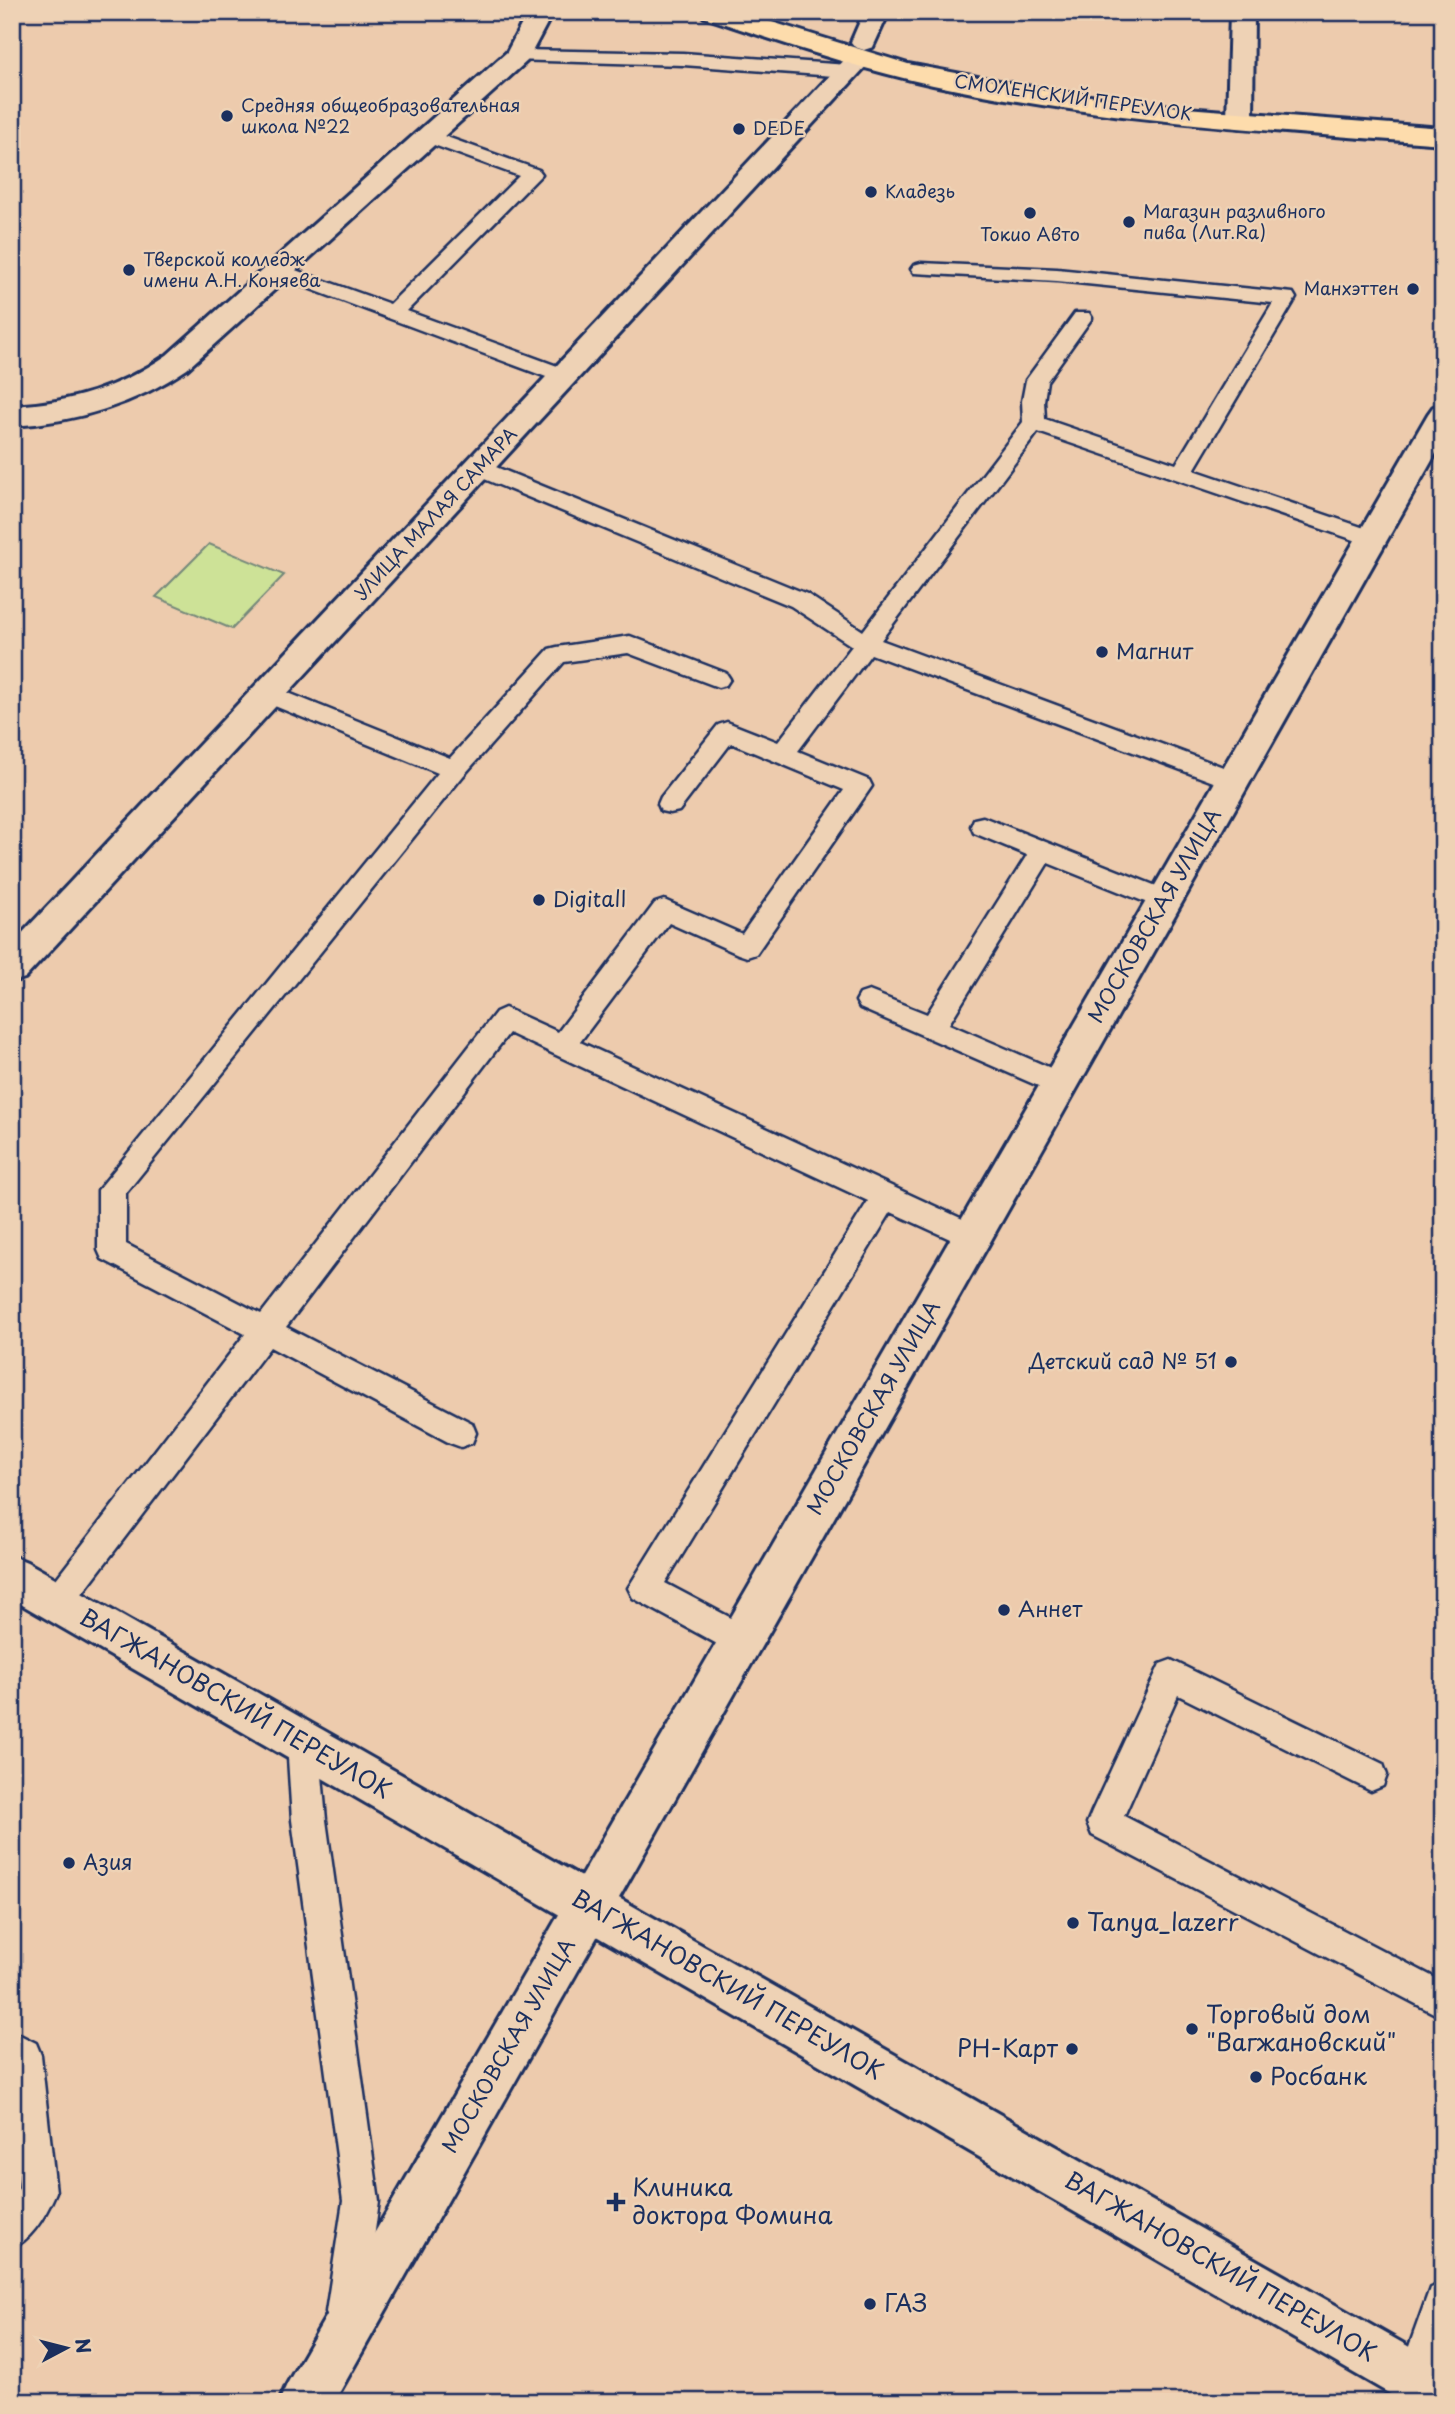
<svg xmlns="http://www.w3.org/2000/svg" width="1455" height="2414" font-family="'Playpen Sans',sans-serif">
<rect width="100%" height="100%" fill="#edcbad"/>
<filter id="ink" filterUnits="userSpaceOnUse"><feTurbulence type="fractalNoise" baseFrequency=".0143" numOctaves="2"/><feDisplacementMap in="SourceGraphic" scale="14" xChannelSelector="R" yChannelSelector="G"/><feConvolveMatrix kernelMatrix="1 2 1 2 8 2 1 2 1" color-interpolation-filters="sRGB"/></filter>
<g filter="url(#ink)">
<!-- green -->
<path fill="#cde297" stroke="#74887a" stroke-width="2" d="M209 544 284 575 232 629 156 597Z"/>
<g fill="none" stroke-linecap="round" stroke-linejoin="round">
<!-- service casing -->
<g stroke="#1b2f5e" stroke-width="5">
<g id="service">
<path d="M518 50 683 53 848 65 857 71 848 77 683 65 511 60 509 56Z"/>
<path d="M430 131 539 170 542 174 407 311 571 371 575 376 571 381H557L273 275 270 271 273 267H287L390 304 519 176 423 141 420 137 423 133Z"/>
<path d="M921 263 1057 269 1293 293 1296 298 1194 470 1379 533 1382 538 1379 543 1371 546 1363 543 1038 432 881 640 1242 774 1245 780 1242 786 1233 789 1224 786 871 654 798 751 869 780 872 786 756 954 747 957 738 954 669 923 580 1042 982 1228 986 1237 982 1246 972 1249 891 1212 665 1583 752 1629 757 1640 752 1651 741 1655 730 1651 633 1598 628 1588 868 1201 509 1033 286 1327 472 1423 476 1433 472 1443 461 1447 450 1443 270 1347 68 1612 57 1617 46 1612 41 1602 46 1592 245 1334 102 1259 98 1250V1190L438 773 260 700 256 694 260 688 268 685 276 688 450 758 549 649 557 647 630 636 726 673 730 679 726 685 718 687 628 653 564 662 463 776 126 1193V1244L261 1314 496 1012 505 1008 558 1032 655 903 664 900 742 934 844 790 731 743 679 811 670 813 661 811 658 804 661 797 718 725 727 722 778 742 852 646 791 606 470 473 467 468 470 463 478 461 486 463 807 594 863 631 1023 422 1022 401 1026 380 1075 313H1089L1092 318 1047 381 1044 401 1045 419 1176 464 1273 303 1057 281 914 273 911 269 914 265Z"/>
<path d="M983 817 1174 893 1178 900 1174 907 1165 910 1048 863 949 1024 1069 1076 1072 1084 1069 1092 1059 1095 860 1008 856 1001 860 994 869 991 927 1014 1027 855 974 833 971 826 974 819Z"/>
<path d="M1171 1660 1383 1764 1387 1775 1383 1786 1371 1791 1178 1695 1124 1816 1443 1982V2018L1092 1835 1087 1823 1092 1811 1160 1664Z"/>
<path d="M303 1726 314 1731 319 1742 326 1820 379 2201 364 2312 358 2325 345 2331 332 2325 326 2312 343 2201 292 1820 287 1742 292 1731Z"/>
<path d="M12 2031 36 2043 41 2055 56 2192C47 2213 33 2239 12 2248V2198L19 2188 12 2114Z"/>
<path d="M1443 2283V2357L1429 2393 1416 2399 1403 2393 1397 2380 1430 2288Z"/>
</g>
</g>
<!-- minor casing -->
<g stroke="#1b2f5e" stroke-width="6">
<g id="minor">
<path d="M528 12H553L527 61 187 369C134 405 76 422 12 426V406C70 403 119 388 167 355L507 52Z"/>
<path d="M864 12H889L873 47 864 50 855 47 851 42Z"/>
<path d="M1230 12H1254L1253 120 1249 126 1240 128 1231 126 1227 120Z"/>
<path d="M859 51 868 54 872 59 868 64 25 978 12 982V944L850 54Z"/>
<path d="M1443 404V441L334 2402H279L287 2384 1428 414 1433 407Z"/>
</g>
</g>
<!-- tertiary casing -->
<g stroke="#1b2f5e" stroke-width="6">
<path id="tertiary" d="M12 1556 27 1562 1443 2366V2402H1404L12 1599Z"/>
</g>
<!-- primary casing -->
<g stroke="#1b2f5e" stroke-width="6">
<path id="primary" d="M701 12H739L908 64 1058 92 1186 108 1443 128V144C1272 131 1101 121 933 85 855 68 780 42 704 17Z"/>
</g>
<!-- service -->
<use href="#service" fill="#eed2b5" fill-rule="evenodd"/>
<!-- minor -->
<use href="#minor" fill="#eed2b5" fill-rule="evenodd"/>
<!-- tertiary -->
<use href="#tertiary" fill="#eed2b5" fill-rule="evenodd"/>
<!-- primary -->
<use href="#primary" fill="#fddcac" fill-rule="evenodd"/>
</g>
</g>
<!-- markers -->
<g fill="#1b2f5e" stroke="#eed2b5" stroke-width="2.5">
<circle cx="227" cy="116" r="7"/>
<circle cx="739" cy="129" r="7"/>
<circle cx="871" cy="192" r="7"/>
<circle cx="1030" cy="213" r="7"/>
<circle cx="1129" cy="222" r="7"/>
<circle cx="129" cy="270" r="7"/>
<circle cx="1413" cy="289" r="7"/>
<circle cx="1102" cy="652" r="7"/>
<circle cx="539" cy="900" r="7"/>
<circle cx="1231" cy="1362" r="7"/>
<circle cx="1004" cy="1610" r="7"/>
<circle cx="69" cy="1863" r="7"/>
<circle cx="1073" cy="1923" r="7"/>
<circle cx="1192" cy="2029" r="7"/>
<circle cx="1072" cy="2049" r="7"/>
<circle cx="1256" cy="2077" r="7"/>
<path d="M612.5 2191.5h7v7h7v7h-7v7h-7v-7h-7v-7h7z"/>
<circle cx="870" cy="2304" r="7"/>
</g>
<g text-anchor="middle" stroke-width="5" stroke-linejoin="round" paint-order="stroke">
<!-- far-street labels -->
<g font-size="18" fill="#1b2f5e" stroke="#eed2b5">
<text transform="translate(1073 98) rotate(8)" y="6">СМОЛЕНСКИЙ ПЕРЕУЛОК</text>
<text transform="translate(436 514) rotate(-47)" y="6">УЛИЦА МАЛАЯ САМАРА</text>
</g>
<!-- far-poi labels -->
<g font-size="18" fill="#1b2f5e" stroke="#eed2b5" text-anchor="start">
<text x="241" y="112">Средняя общеобразовательная<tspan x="241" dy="21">школа №22</tspan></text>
<text x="753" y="135">DEDE</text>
<text x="885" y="198">Кладезь</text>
<text x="1143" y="218">Магазин разливного<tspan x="1143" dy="21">пива (Лит.Ra)</tspan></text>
<text x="1030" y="241" text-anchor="middle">Токио Авто</text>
<text x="143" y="266">Тверской колледж<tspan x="143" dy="21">имени А.Н. Коняева</tspan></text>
<text x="1399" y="295" text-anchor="end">Манхэттен</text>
</g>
<!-- poi labels -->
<g font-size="21" fill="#1b2f5e" stroke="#eed2b5" text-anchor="start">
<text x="1116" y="659">Магнит</text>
<text x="553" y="907">Digitall</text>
<text x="1217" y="1369" text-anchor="end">Детский сад № 51</text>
<text x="1018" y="1617">Аннет</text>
<text x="83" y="1870">Азия</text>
</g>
<!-- street labels -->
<g font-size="21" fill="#1b2f5e" stroke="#eed2b5">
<text transform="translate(1155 916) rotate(-60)" y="7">МОСКОВСКАЯ УЛИЦА</text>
<text transform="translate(874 1408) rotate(-60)" y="7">МОСКОВСКАЯ УЛИЦА</text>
<text transform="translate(509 2046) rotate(-60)" y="7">МОСКОВСКАЯ УЛИЦА</text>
</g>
<!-- near-street labels -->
<g font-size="24" fill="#1b2f5e" stroke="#eed2b5">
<text transform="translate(235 1704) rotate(30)" y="8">ВАГЖАНОВСКИЙ ПЕРЕУЛОК</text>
<text transform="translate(727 1985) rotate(30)" y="8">ВАГЖАНОВСКИЙ ПЕРЕУЛОК</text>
<text transform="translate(1220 2267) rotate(30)" y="8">ВАГЖАНОВСКИЙ ПЕРЕУЛОК</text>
</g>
<!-- near-poi labels -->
<g font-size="24" fill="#1b2f5e" stroke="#eed2b5" text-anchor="start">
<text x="1087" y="1931">Tanya_lazerr</text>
<text x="1206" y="2023">Торговый дом<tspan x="1206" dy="28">"Вагжановский"</tspan></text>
<text x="1058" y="2057" text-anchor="end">РН-Карт</text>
<text x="1270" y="2085">Росбанк</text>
<text x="632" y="2196">Клиника<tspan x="632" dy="28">доктора Фомина</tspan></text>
<text x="884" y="2312">ГАЗ</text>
</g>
</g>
<!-- margin -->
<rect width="1455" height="2414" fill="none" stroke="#eed2b5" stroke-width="42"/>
<rect x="21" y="21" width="1413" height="2372" fill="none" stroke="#1b2f5e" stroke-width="2.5" filter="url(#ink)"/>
<!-- north arrow -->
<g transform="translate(66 2348) rotate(83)" stroke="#eed2b5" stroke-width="5" paint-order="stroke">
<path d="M0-5L12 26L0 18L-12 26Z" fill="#1b2f5e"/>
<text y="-10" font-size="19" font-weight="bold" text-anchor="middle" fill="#1b2f5e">N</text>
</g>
</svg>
